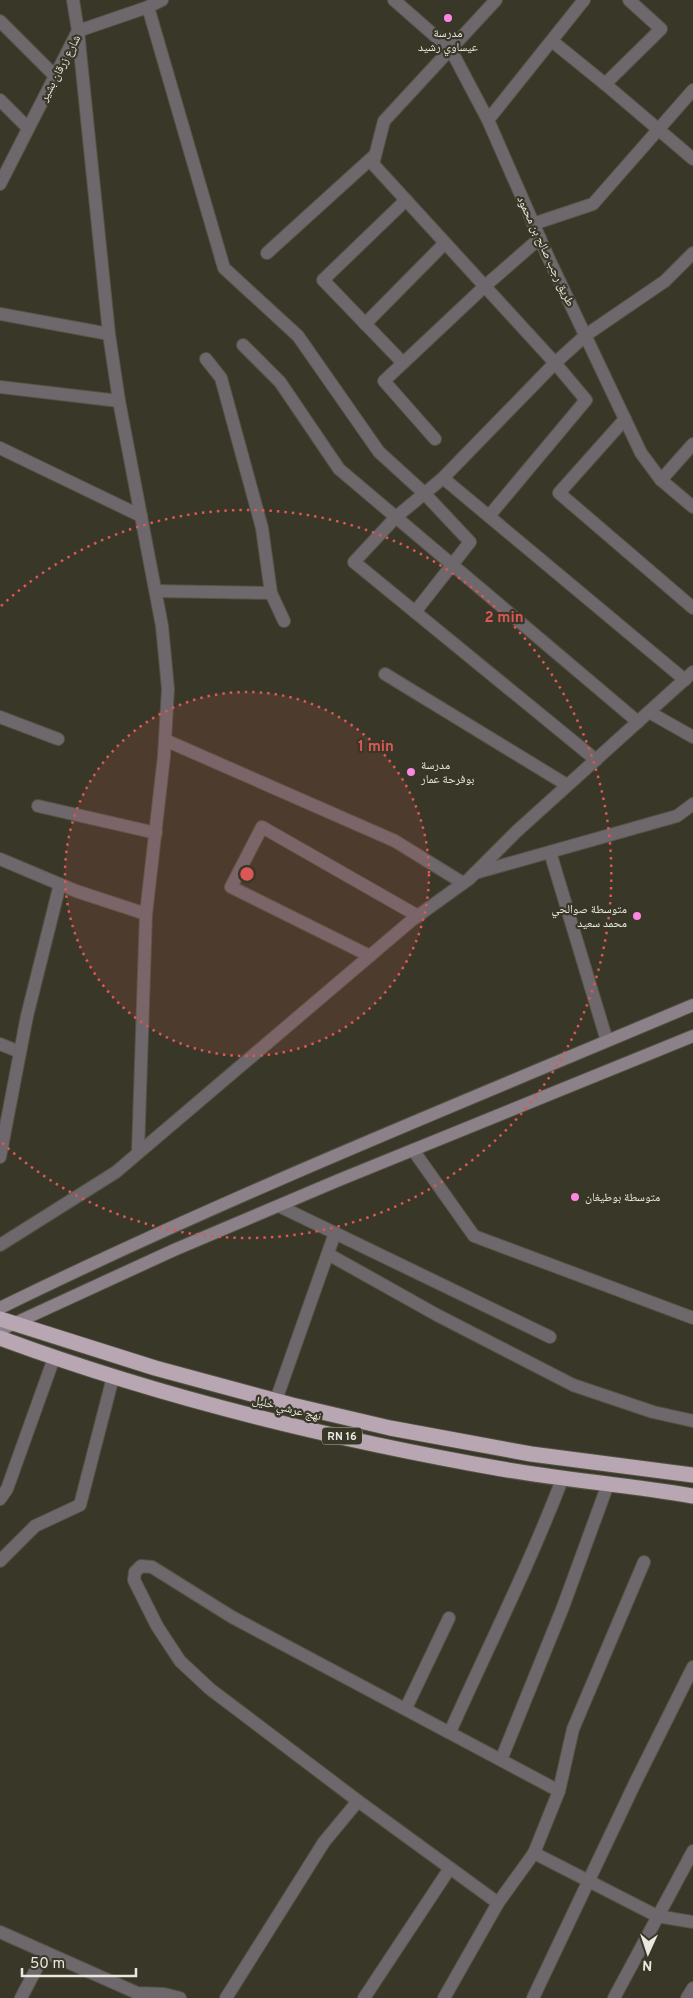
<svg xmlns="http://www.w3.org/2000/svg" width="693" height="1998" font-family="Overpass,'Noto Naskh Arabic',sans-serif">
<rect width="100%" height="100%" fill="#393728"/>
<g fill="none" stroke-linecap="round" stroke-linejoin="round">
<!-- street casing -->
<g stroke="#555345" stroke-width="14">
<g id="street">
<path d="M73 0 78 31 109 334 119 401 162 626 168 689 164 756 146 914 138 1152"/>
<path d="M394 0 451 50 488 120 548 257 641 453 661 480 693 507"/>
<path d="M629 0 661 29 605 84 693 159"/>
<path d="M148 7 224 268 298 336 379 452 424 493 470 542 415 612"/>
<path d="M0 21 55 76"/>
<path d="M552 41 605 84"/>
<path d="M0 100 28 128"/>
<path d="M488 120 584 0"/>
<path d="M0 184 78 31 148 7 162 0"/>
<path d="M533 224 593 204 693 90"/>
<path d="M267 253 375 155"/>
<path d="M0 314 109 334"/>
<path d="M365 324 445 243"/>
<path d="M243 345 280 382 339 469 638 722"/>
<path d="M206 359 221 378 262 528 271 593"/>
<path d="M403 363 323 280 406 200"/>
<path d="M0 387 119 401"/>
<path d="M625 419 559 493 693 608"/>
<path d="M435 439 384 381 485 286 540 238"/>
<path d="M0 448 141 516"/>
<path d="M443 478 396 517 354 562 596 760"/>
<path d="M661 480 693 444"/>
<path d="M489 516 586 400 555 363 373 164 384 121 496 0"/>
<path d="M156 591 271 593 284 621"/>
<path d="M385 674 567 785"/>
<path d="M685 680 443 478 555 363 586 335 665 281 693 253"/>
<path d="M649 712 693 737"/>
<path d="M0 717 58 739"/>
<path d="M165 740 395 841 463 883"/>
<path d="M38 806 156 833"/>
<path d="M550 852 607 1041"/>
<path d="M0 859 76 891 146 914"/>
<path d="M475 873 677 816 693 804"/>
<path d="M370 956 231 887 262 827 418 916"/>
<path d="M0 1044 20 1052"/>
<path d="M413 1150 474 1236 693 1318"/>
<path d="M0 1157 27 1016 60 884"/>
<path d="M279 1206 550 1337"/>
<path d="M0 1245 116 1172 412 920 469 879 517 831 693 672"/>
<path d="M328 1254 437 1315 573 1385 653 1412 693 1421"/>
<path d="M276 1400 335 1233"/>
<path d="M0 1499 7 1489 54 1358"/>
<path d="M0 1561 35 1526 80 1505 113 1377"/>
<path d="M406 1708 449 1618"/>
<path d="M450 1732C488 1647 530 1564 563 1477"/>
<path d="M501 1760 563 1607 608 1484"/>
<path d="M534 1853 657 1916 693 1922"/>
<path d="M498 1903 358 1801 210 1689 180 1661 157 1626 134 1580 135 1572 141 1566 152 1567 232 1617 559 1791"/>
<path d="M0 1932 137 1993 164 1994 180 1998"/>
<path d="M21 1998 45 1952"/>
<path d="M226 1998 324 1842 358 1801"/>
<path d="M364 1998 450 1868"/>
<path d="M444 1998 498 1903 534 1853 559 1791 573 1729 644 1562"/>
<path d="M533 1998 636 1781 693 1667"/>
<path d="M614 1998 693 1851"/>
<path d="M687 1998 693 1988"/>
</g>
</g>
<!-- secondary casing -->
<g stroke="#555345" stroke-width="14">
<g id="secondary">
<path d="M0 1308C226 1197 461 1103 693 1005"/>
<path d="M0 1330 174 1250 339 1180 693 1036"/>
</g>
</g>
<!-- highway casing -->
<g stroke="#555345" stroke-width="17">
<g id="highway">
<path d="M0 1319 155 1368 292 1405 390 1428 531 1454 693 1475"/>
<path d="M0 1338C162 1398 332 1439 502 1469 565 1480 629 1485 693 1496"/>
</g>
</g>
<!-- street -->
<use href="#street" stroke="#6e676c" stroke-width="12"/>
<!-- secondary -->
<use href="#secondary" stroke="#8c8189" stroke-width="12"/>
<!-- highway -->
<use href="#highway" stroke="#b8a7b3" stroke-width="15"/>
</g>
<!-- distance rings -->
<circle cx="247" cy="874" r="182" fill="#db5856" fill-opacity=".12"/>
<g fill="none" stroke="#db5856" stroke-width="2.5" stroke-dasharray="2.5 5">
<circle cx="247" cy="874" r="182"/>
<path d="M1 606A364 364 0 1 1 1 1142"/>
</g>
<!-- markers -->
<g fill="#fd86e2" stroke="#393728" stroke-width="2">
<circle cx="448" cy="18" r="5"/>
<circle cx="411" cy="772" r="5"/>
<circle cx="637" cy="916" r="5"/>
<circle cx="575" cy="1197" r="5"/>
</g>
<g text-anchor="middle" stroke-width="4.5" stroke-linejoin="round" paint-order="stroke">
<!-- shield labels -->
<rect fill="#393728" stroke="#b4b3a7" stroke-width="1" x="322" y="1427.5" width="40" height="17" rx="4"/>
<g font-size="11" font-weight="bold" fill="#e9e8de">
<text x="342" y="1440">RN 16</text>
</g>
<!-- poi labels -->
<g font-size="12" fill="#e9e8de" stroke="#393728" text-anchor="start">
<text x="448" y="37" text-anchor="middle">مدرسة<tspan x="448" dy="14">عيساوي رشيد</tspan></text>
<text x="421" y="769">مدرسة<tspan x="421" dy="14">بوفرحة عمار</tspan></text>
<text x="627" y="913" text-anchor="end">متوسطة صوالحي<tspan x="627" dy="14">محمد سعيد</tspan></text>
<text x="585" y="1201">متوسطة بوطيغان</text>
</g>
<!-- street labels -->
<g font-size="12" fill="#e9e8de" stroke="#393728">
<text transform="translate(60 68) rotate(-62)" y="4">شارع زرقان بشير</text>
<text transform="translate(546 251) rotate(65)" y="4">طريق رجب صالح بن محمود</text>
<text transform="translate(287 1408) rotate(14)" y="4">نهج عرشي خليل</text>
</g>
</g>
<circle cx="247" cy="874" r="8" fill="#db5856" stroke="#393728" stroke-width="2.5"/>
<g font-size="15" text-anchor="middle" font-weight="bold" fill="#db5856" stroke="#393728" stroke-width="4.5" stroke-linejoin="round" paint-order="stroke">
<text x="504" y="622">2 min</text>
<text x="376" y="751">1 min</text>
</g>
<!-- north arrow -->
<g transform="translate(648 1953) rotate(183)" stroke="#393728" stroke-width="4" paint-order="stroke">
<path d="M0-4L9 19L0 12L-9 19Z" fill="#e9e8de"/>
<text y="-8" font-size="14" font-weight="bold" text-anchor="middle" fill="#e9e8de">N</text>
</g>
<!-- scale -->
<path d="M22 1968v8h114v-8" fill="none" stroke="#e9e8de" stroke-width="2.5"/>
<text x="30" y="1968" font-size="15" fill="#e9e8de" stroke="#393728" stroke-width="4" paint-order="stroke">50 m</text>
</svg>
